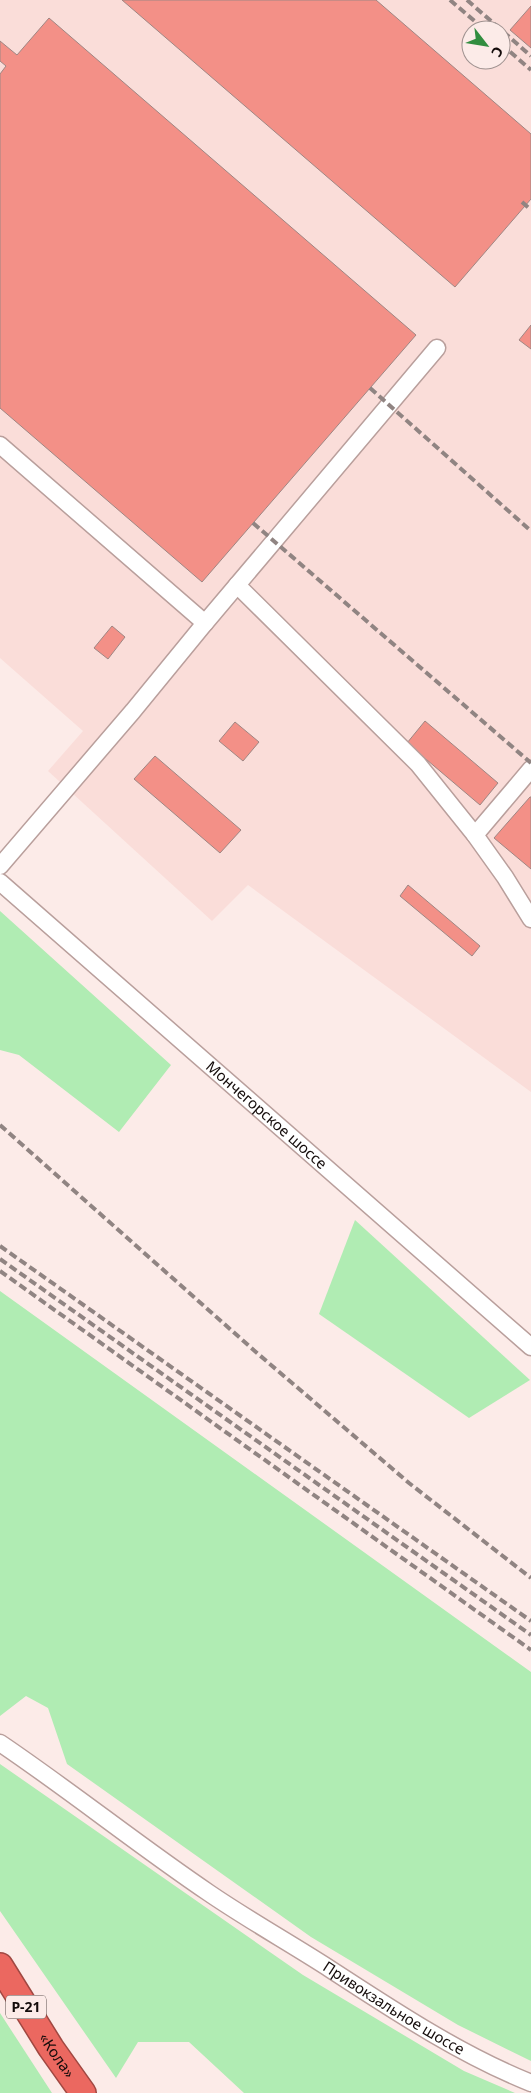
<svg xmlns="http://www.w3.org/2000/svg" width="531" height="2093" font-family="'Noto Sans',sans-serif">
<rect width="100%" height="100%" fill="#fcebe8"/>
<!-- built -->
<path fill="#faddd9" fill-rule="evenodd" d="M0 0H531V1092L248 885 212 921 48 771 83 731 0 658ZM471 30H501V60H471Z"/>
<!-- green -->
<g fill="#b0ecb3">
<path d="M0 911 171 1065 119 1132 19 1055 0 1050Z"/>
<path d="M355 1220 530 1380 469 1418 319 1314Z"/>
<path d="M0 1291 531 1672V2061L458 2025 311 1937 67 1764 48 1708 26 1696 0 1716Z"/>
<path d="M0 1764 303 1975 464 2071 515 2093H244L189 2042H138L116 2078 0 1911Z"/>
<path d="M0 2013 52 2093H0Z"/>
</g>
<!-- building -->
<g fill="#f39087" stroke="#9f8683">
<path d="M122 0H376L531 134V199L455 287Z"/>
<path d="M531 6V48L510 30Z"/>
<path d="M49 18 416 335 202 582 0 408V74L6 66 0 61V41L17 55Z"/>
<path d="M531 325V349L519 340Z"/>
<path d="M112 626 125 637 108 659 94 648Z"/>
<path d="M425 721 498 783 480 805 407 743Z"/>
<path d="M235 722 259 742 243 761 219 741Z"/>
<path d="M155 756 241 830 220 853 134 779Z"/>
<path d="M530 797H531V869L494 838Z"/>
<path d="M408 885 480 946 472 956 400 896Z"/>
</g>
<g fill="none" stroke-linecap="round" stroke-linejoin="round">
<!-- minor casing -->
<g stroke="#b99f9c" stroke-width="19">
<g id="minor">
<path d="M0 445 205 623 133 711 0 866"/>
<path d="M237 585 418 764 475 835 505 877 531 919"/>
<path d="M205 623 437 348"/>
<path d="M475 835 531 769"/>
<path id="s1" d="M0 882 531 1347"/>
<path id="s2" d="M0 1743C71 1791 138 1845 209 1893 247 1919 288 1942 327 1967 393 2010 459 2054 531 2083"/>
</g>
</g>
<!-- highway casing -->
<g stroke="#a04842" stroke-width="28">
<g id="highway">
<path id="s3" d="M0 1966 51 2048 83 2093"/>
</g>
</g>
<!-- minor -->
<use href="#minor" stroke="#fff" stroke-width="16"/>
<!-- highway -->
<use href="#highway" stroke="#eb6860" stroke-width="25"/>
<!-- rail -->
<g stroke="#908482" stroke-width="4" stroke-dasharray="8 4" stroke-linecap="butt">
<path d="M450 0 485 30"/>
<path d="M467 0 531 56"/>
<path d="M501 44 531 70"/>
<path d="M522 202 531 210"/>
<path d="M370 388 531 531"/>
<path d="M253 523 531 763"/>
<path d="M0 1125 257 1353 409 1483 531 1578"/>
<path d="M0 1246 531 1621"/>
<path d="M0 1259 531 1635"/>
<path d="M0 1271 531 1650"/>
</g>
</g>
<g text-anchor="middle" stroke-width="4" stroke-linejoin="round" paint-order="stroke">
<!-- shield labels -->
<rect fill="#fcebe8" stroke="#5a4f4d" stroke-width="1" x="6" y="1995.5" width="40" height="23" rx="4"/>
<g font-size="14" font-weight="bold" fill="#140c0b">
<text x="26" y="2012">Р-21</text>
</g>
<!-- street labels -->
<g font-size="15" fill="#140c0b" stroke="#fcebe8">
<text dy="5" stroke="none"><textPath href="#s1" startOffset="354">Мончегорское шоссе</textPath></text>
<text dy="5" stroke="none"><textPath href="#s2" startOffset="475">Привокзальное шоссе</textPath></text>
<text dy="5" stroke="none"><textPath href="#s3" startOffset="106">«Кола»</textPath></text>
</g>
</g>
<!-- north arrow -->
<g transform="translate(486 45) rotate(121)"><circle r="24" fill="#fcebe8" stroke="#9f9290"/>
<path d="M0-4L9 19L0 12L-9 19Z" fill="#318d3f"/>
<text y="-8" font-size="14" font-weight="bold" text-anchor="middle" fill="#140c0b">С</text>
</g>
</svg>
